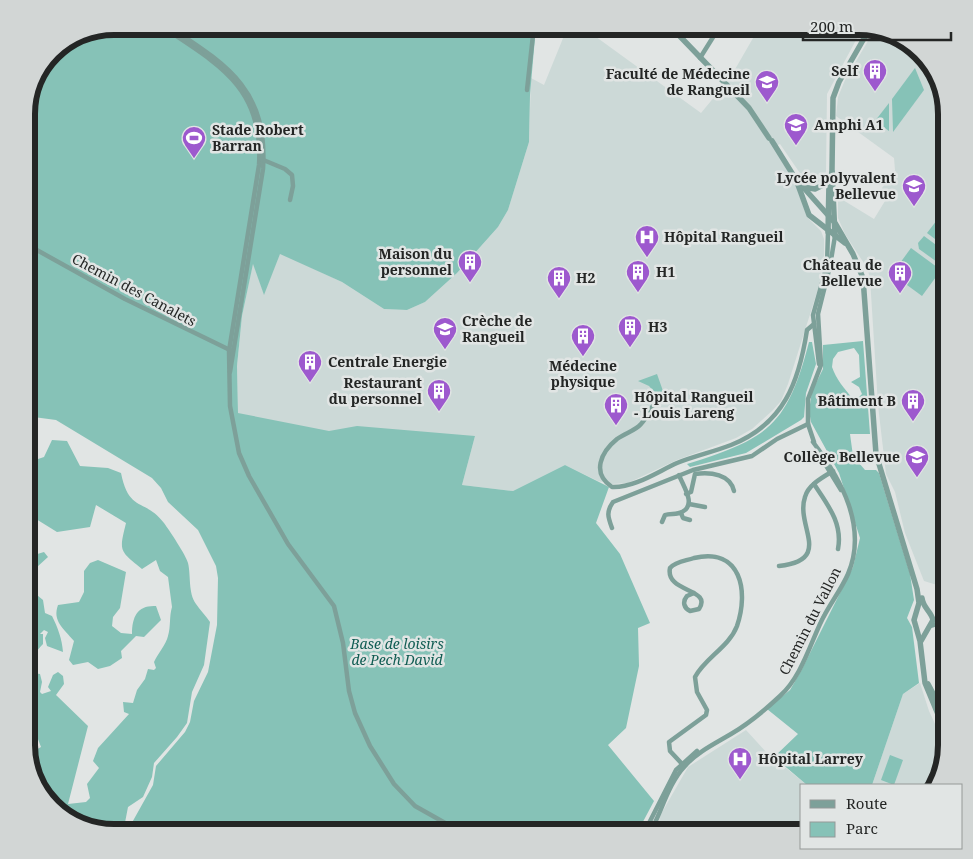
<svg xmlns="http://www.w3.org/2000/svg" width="973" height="859" font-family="'Noto Serif',serif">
<rect width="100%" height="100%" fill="#e1e5e4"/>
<!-- built -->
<g fill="#ccd9d7">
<path d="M568 26H581L701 113 730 78 760 26 863 27 827 94 826 171 824 179 815 184 806 182 780 144 773 147 795 183 807 217 821 231 824 239V262L818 289 788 384 781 401 772 411 752 429 736 438 677 460 628 483 612 484 598 481 565 465 513 491 462 485 475 436 355 478 238 413 237 366 242 316 253 263 264 294 280 253 342 282 384 309 407 310 425 302 457 273 498 227 508 210 529 142 531 78 544 85Z"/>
<path d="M875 29 892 33 921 52 940 80 947 114V588L924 581 905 533 895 492 886 474 878 405 870 278 867 268 845 234 838 218V197L874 219 885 201 882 188 895 170 894 158 836 116 838 97 845 80Z"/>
<path d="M920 683 929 711 947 750 931 785H872L903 694Z"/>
<path d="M746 730 766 752 807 785H802V833H656L661 814 688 767Z"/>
</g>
<!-- green -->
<g fill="#86c2b7" fill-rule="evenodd">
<path d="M114 26H536L530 95 529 142 508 210 498 227 457 273 425 302 407 310 384 309 342 282 280 254 264 295 253 264 242 316 237 366 238 413 329 431 357 426 475 436 462 485 513 491 565 465 609 487 596 523 620 554 650 623 638 628 639 666 626 728 608 745 654 801 637 833H129V828L153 785 156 766 185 732 190 722 194 701 208 672 217 625 218 578 216 566 198 530 168 502 161 488 152 478 56 420 26 416V108L35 75 56 48Z"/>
<path d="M915 68 924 90 893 132 892 99Z"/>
<path d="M889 103V131L875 121Z"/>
<path d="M947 207V248L927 233Z"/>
<path d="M924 236 947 253V263L944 267 919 249 918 243Z"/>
<path d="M911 248 941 270 922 296 892 274Z"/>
<path d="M863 341 870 434H850L853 456 865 470H876L879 473 910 574 914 600 907 618 912 627 919 683 903 694 872 785H807L774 757 798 734 767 709 790 690 801 671 853 567 860 538 839 473 811 422 809 411 812 391 823 369V345ZM854 348 859 355 860 377 851 382 859 387 862 394 858 398 853 399C844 388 836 379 832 367L833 359 838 352Z"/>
<path d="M809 342H812L816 364 806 393 804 417 801 420 746 453 690 467 687 464C768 438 787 427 809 342Z"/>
<path d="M657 374 663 391 657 395 649 386 638 381Z"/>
<path d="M52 440 67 441 80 466 108 468 121 473C129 513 145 498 164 523 169 530 186 555 188 563 191 575 188 593 196 604 200 610 206 616 210 622L204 665 192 692 187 723 177 737 154 763 152 777 143 797 128 807 123 833 80 826 52 807 32 763 35 761 32 752 41 747 33 726 26 728V586L43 600 45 613 52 616C58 628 62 639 63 652L47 646 45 638 48 632 44 630 40 634H43V644C34 653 31 660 33 673L40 674 42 682 40 692 42 694 51 691 48 687 53 675 58 672 63 676 64 684 56 695 88 726 68 804 86 802 90 798 87 784 99 768 93 761 98 748 129 714 124 712 123 702 133 703 137 690 145 679 148 669 154 670 156 668 154 662C158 653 166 645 168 636 171 626 169 617 172 607L168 577 160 571 156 560 142 569C119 550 119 552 126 523L96 505 90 527 57 532 36 519 26 527V463L44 457Z"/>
<path d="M26 549 34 555 44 552 48 557 26 577Z"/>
<path d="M98 560 126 572 120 608 113 617 112 626 121 633 132 634C132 616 138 605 156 606L161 620 144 637 136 636 121 651 122 658 110 666 98 669 88 662 73 665 69 660 74 641C64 629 52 621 58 605L79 602 84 592V571L90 563Z"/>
<path d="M890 755 903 760 894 785 881 780Z"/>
</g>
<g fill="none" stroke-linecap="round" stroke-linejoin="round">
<!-- minor -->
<g stroke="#7da099" stroke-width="4.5">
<path d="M161 26C218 64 264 87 259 165L229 351 230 406 239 453 249 476 288 544 334 606 343 643 349 691 355 713 370 746 394 784 415 806 463 833"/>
<path d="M168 26C227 65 268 89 263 169L230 372"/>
<path d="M700 58 720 26"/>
<path d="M527 90 534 26"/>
<path d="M261 159 285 169 292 175 293 186 290 200"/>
<path d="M26 244 125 299 232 351"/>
<path d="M819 364 813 315 827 265 828 232"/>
<path d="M654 404C650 410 646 419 641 424 635 431 625 433 617 439 601 452 591 473 612 487 634 488 657 472 677 463 694 456 713 452 731 445 784 424 799 382 807 330L814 324"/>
<path d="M814 442 808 424V399L821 365 818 314 830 266 835 236"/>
<path d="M819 454 841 490"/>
<path d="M814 484C827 504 843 523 838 549"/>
<path d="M686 494 691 492 695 474C711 472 730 474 734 491"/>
<path d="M689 504 705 507"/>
<path d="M681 513 683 518 690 520"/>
<path d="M662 522 665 515C670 513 677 515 682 512 697 505 683 486 679 475"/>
<path d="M612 528C608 517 606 512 613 502L693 470 752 456 777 439 808 424"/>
<path d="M779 566C834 560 795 526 805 497 808 485 823 477 833 471"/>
<path d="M930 626 940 623 947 624"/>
<path d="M684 766 670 751 669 742 706 715 707 710 697 692 695 677C705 658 729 647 737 626 749 591 741 547 694 558 686 561 676 561 670 568 665 593 713 588 699 609L690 611C684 608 682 602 687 596L694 593"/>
<path d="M644 833 676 770 697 751"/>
<path d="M650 833C662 811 668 784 685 766 697 752 716 743 731 734 748 724 765 710 780 696 800 678 809 648 820 624 828 606 840 592 848 574 868 527 841 479 813 442"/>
</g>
<!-- tertiary -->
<g stroke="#7da099" stroke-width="5.5">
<path d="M670 26 749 108 769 138"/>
<path d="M772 141 795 178 835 223 853 254 863 278 876 454 917 589 919 603 914 620 920 641 925 683 947 736"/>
<path d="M797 182 809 215 845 243"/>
<path d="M803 187 815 189 829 182"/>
<path d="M828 232 829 182 832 172"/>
<path d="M835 236 832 170 833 98 839 82 870 28"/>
<path d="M921 641 933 620C931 611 923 608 922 598"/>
<path d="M928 684 947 720"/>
</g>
</g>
<!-- icons -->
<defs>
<g id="building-pin" transform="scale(1.25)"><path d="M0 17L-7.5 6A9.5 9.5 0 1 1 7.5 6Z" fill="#9d59ce" stroke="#e1e5e4"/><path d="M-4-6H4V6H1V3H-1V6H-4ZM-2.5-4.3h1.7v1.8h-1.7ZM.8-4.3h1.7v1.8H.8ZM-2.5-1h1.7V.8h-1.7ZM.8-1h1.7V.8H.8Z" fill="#fff"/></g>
<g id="university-pin" transform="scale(1.25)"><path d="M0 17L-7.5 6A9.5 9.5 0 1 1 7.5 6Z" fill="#9d59ce" stroke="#e1e5e4"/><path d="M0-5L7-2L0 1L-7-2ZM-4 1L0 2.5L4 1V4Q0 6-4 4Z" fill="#fff"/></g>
<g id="stadium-pin" transform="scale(1.25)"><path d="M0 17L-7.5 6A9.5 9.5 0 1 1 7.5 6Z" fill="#9d59ce" stroke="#e1e5e4"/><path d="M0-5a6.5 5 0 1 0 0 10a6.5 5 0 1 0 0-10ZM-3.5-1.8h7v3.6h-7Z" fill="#fff"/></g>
<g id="school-pin" transform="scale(1.25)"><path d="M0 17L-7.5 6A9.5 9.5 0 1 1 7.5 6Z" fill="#9d59ce" stroke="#e1e5e4"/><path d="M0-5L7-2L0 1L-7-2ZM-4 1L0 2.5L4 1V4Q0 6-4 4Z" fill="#fff"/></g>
<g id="hospital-pin" transform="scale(1.25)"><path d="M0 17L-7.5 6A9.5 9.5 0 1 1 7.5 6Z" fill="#9d59ce" stroke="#e1e5e4"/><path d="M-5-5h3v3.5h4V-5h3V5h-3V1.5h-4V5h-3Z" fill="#fff"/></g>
</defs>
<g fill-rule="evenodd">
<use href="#building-pin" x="875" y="71"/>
<use href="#university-pin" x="767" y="82"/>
<use href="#university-pin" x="796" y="125"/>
<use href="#stadium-pin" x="194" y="138"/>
<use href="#school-pin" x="914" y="186"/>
<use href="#hospital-pin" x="647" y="237"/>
<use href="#building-pin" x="470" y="262"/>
<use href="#building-pin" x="638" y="272"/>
<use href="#building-pin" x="900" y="273"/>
<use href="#building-pin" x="559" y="278"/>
<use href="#building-pin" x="630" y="327"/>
<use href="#school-pin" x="445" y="329"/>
<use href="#building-pin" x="583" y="336"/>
<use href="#building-pin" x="310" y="362"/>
<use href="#building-pin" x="439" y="391"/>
<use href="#building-pin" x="913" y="401"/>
<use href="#building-pin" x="616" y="405"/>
<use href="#school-pin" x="917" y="457"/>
<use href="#hospital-pin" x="740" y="759"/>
</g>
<g text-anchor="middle" stroke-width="5" stroke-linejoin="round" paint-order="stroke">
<!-- poi labels -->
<g font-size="14" font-weight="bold" fill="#242625" stroke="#e1e5e4" text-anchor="start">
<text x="858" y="76" text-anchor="end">Self</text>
<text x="750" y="79" text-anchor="end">Faculté de Médecine<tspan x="750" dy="16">de Rangueil</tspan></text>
<text x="814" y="130">Amphi A1</text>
<text x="212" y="135">Stade Robert<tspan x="212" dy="16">Barran</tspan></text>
<text x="896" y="183" text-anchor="end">Lycée polyvalent<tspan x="896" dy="16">Bellevue</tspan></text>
<text x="664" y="242">Hôpital Rangueil</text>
<text x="452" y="259" text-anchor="end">Maison du<tspan x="452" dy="16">personnel</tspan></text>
<text x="882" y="270" text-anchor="end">Château de<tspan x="882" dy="16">Bellevue</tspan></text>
<text x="656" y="277">H1</text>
<text x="576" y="283">H2</text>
<text x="462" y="326">Crèche de<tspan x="462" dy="16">Rangueil</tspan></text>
<text x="648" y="332">H3</text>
<text x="328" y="367">Centrale Energie</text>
<text x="583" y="371" text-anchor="middle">Médecine<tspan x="583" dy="16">physique</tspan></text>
<text x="422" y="388" text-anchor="end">Restaurant<tspan x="422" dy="16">du personnel</tspan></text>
<text x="634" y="402">Hôpital Rangueil<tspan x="634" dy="16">- Louis Lareng</tspan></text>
<text x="896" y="406" text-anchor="end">Bâtiment B</text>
<text x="900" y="462" text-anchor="end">Collège Bellevue</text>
<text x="758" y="764">Hôpital Larrey</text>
</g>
<!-- street labels -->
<g font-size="14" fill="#242625" stroke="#e1e5e4">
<text transform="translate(134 290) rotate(28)" y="5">Chemin des Canalets</text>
<text transform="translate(810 621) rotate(-63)" y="5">Chemin du Vallon</text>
</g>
<!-- park labels -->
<g font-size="14" font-style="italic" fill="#115d53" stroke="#e1e5e4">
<text x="397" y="649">Base de loisirs<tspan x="397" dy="16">de Pech David</tspan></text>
</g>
</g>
<!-- crop -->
<path d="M0 0H973V859H0ZM114 35H859A79 79 0 0 1 938 114V745A79 79 0 0 1 859 824H114A79 79 0 0 1 35 745V114A79 79 0 0 1 114 35Z" fill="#d2d6d5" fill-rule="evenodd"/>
<path fill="none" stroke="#242625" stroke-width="6" d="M114 35H859A79 79 0 0 1 938 114V745A79 79 0 0 1 859 824H114A79 79 0 0 1 35 745V114A79 79 0 0 1 114 35Z"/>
<!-- legend -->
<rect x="800" y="784" width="162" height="65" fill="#e1e5e4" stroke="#959998"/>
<rect x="810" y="800" width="25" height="8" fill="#7da099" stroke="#959998"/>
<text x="846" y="809" font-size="15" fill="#242625">Route</text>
<rect x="810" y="822" width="25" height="15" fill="#86c2b7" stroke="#959998"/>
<text x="846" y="834" font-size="15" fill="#242625">Parc</text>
<!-- scale -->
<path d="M803 32v8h148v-8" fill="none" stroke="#242625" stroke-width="2.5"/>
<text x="810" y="32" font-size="15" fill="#242625" stroke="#e1e5e4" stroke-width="4" paint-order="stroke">200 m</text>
</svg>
